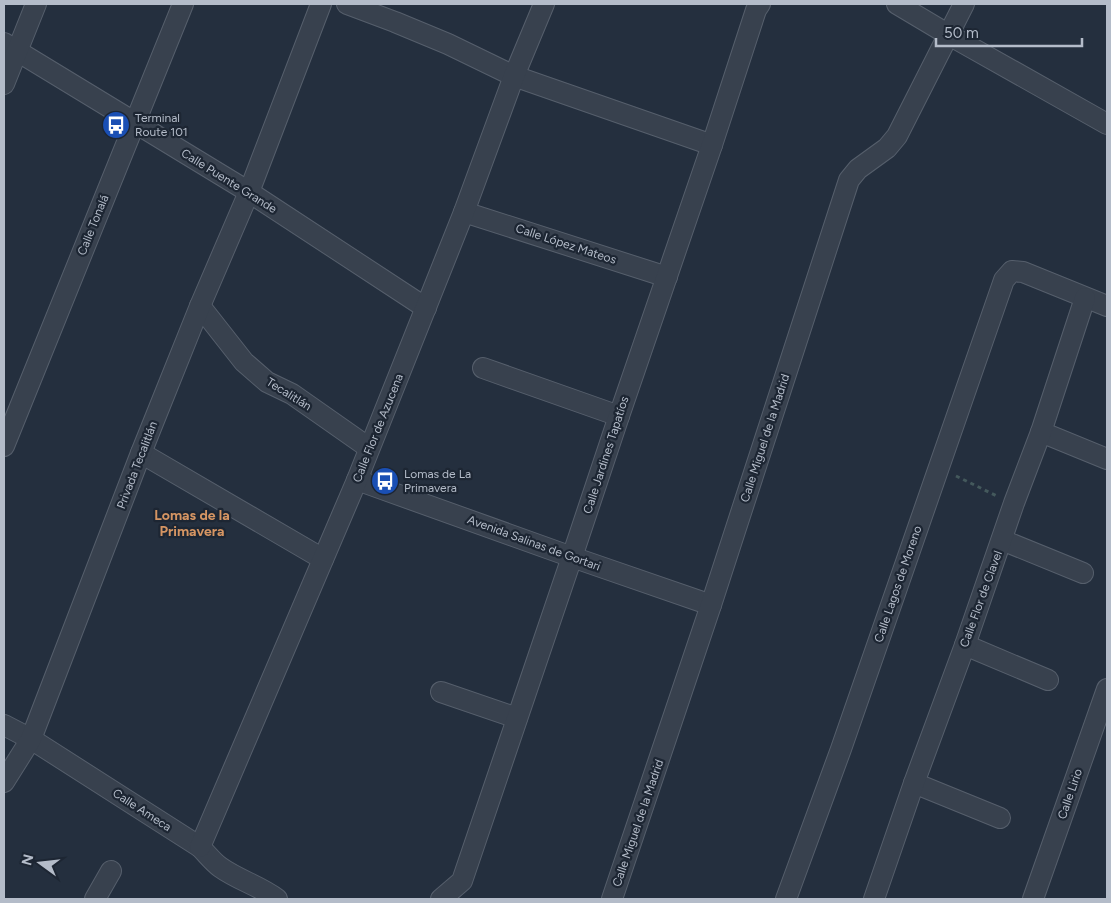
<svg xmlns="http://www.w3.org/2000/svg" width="1111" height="903" font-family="Figtree,sans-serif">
<rect width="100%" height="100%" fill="#242f3e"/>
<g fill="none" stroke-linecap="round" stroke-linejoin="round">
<!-- minor casing -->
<g stroke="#565f6c" stroke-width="22">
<g id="minor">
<path d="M347 4 395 22 448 44 514 76 712 145"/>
<path d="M897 4 949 35 1107 124"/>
<path d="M4 43 249 192 426 308"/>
<path d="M4 84 36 4"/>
<path d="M464 212 667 277"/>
<path d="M200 306 244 362 267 382 292 394 369 448"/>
<path d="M483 368 619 416"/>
<path d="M1041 432 1107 459"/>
<path d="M4 446 183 4"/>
<path d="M141 453 323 559"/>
<path d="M357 480 572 557 711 605"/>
<path d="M1002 540 1083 573"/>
<path d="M965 645 1048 680"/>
<path d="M441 692 517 718"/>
<path d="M4 725 31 739 200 847C207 854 213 862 220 867 238 880 260 886 277 899"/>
<path d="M4 782 31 739 141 453 200 306 249 192 321 4"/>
<path d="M914 783 1000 818"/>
<path d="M200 847 357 480 464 212 514 76 544 4"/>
<path d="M95 899 111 871"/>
<path d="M441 899 462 881 572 557 619 416 712 145 756 10 760 4"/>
<path d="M612 899 711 605 849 180 858 169 887 148 897 136 964 4"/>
<path d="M786 899 841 749 1004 280 1012 271 1023 272 1107 306"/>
<path d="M874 899 914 783 965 645 1014 503 1041 432 1085 298"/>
<path d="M1033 899 1107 689"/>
</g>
</g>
<!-- path -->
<path stroke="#44595c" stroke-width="3" stroke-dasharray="4 4" stroke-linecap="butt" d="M956 476 997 496"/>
<!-- minor -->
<use href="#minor" stroke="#38414e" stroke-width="20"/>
</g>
<!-- icons -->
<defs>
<g id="bus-disc" transform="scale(1.4375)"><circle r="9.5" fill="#1a4fb4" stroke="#1d2633"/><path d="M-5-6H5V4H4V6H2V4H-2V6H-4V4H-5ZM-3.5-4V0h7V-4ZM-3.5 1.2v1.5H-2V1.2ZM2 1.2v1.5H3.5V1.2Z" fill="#fff"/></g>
</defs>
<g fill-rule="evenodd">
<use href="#bus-disc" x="116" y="125"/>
<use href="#bus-disc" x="385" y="481"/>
</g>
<g text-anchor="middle" stroke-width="4.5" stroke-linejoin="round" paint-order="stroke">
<!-- poi labels -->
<g font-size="12" fill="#b4bcc9" stroke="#1d2633" text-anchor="start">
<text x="135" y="122">Terminal<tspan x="135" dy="14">Route 101</tspan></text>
<text x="404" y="478">Lomas de La<tspan x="404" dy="14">Primavera</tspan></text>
</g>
<!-- street labels -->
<g font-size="12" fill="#b4bcc9" stroke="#1d2633">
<text transform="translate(229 181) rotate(32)" y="4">Calle Puente Grande</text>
<text transform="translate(93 225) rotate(-68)" y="4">Calle Tonalá</text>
<text transform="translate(566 244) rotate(18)" y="4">Calle López Mateos</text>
<text transform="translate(289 394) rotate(32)" y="4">Tecalitlán</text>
<text transform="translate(378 428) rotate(-68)" y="4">Calle Flor de Azucena</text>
<text transform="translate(765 438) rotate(-72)" y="4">Calle Miguel de la Madrid</text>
<text transform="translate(606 455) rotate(-72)" y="4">Calle Jardines Tapatíos</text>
<text transform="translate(137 465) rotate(-69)" y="4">Privada Tecalitlán</text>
<text transform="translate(534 543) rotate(20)" y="4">Avenida Salinas de Gortari</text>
<text transform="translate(898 584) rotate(-71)" y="4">Calle Lagos de Moreno</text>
<text transform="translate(981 599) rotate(-70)" y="4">Calle Flor de Clavel</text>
<text transform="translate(1070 794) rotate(-71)" y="4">Calle Lirio</text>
<text transform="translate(142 810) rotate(33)" y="4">Calle Ameca</text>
<text transform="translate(638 823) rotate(-71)" y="4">Calle Miguel de la Madrid</text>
</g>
<!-- neighbourhood labels -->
<g font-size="14" font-weight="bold" fill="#d59563" stroke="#1d2633">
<text x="192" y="520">Lomas de la<tspan x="192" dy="16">Primavera</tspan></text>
</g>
</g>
<!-- border -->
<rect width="1111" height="903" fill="none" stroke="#b4bcc9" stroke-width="10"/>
<!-- north arrow -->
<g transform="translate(40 863) rotate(285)" stroke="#1d2633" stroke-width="4" paint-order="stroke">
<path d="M0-4L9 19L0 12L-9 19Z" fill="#b4bcc9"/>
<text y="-8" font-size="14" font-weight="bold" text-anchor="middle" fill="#b4bcc9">N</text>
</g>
<!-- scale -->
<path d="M936 38v8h146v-8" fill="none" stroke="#b4bcc9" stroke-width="2.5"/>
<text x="944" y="38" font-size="15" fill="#b4bcc9" stroke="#1d2633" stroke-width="4" paint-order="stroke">50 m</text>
</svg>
